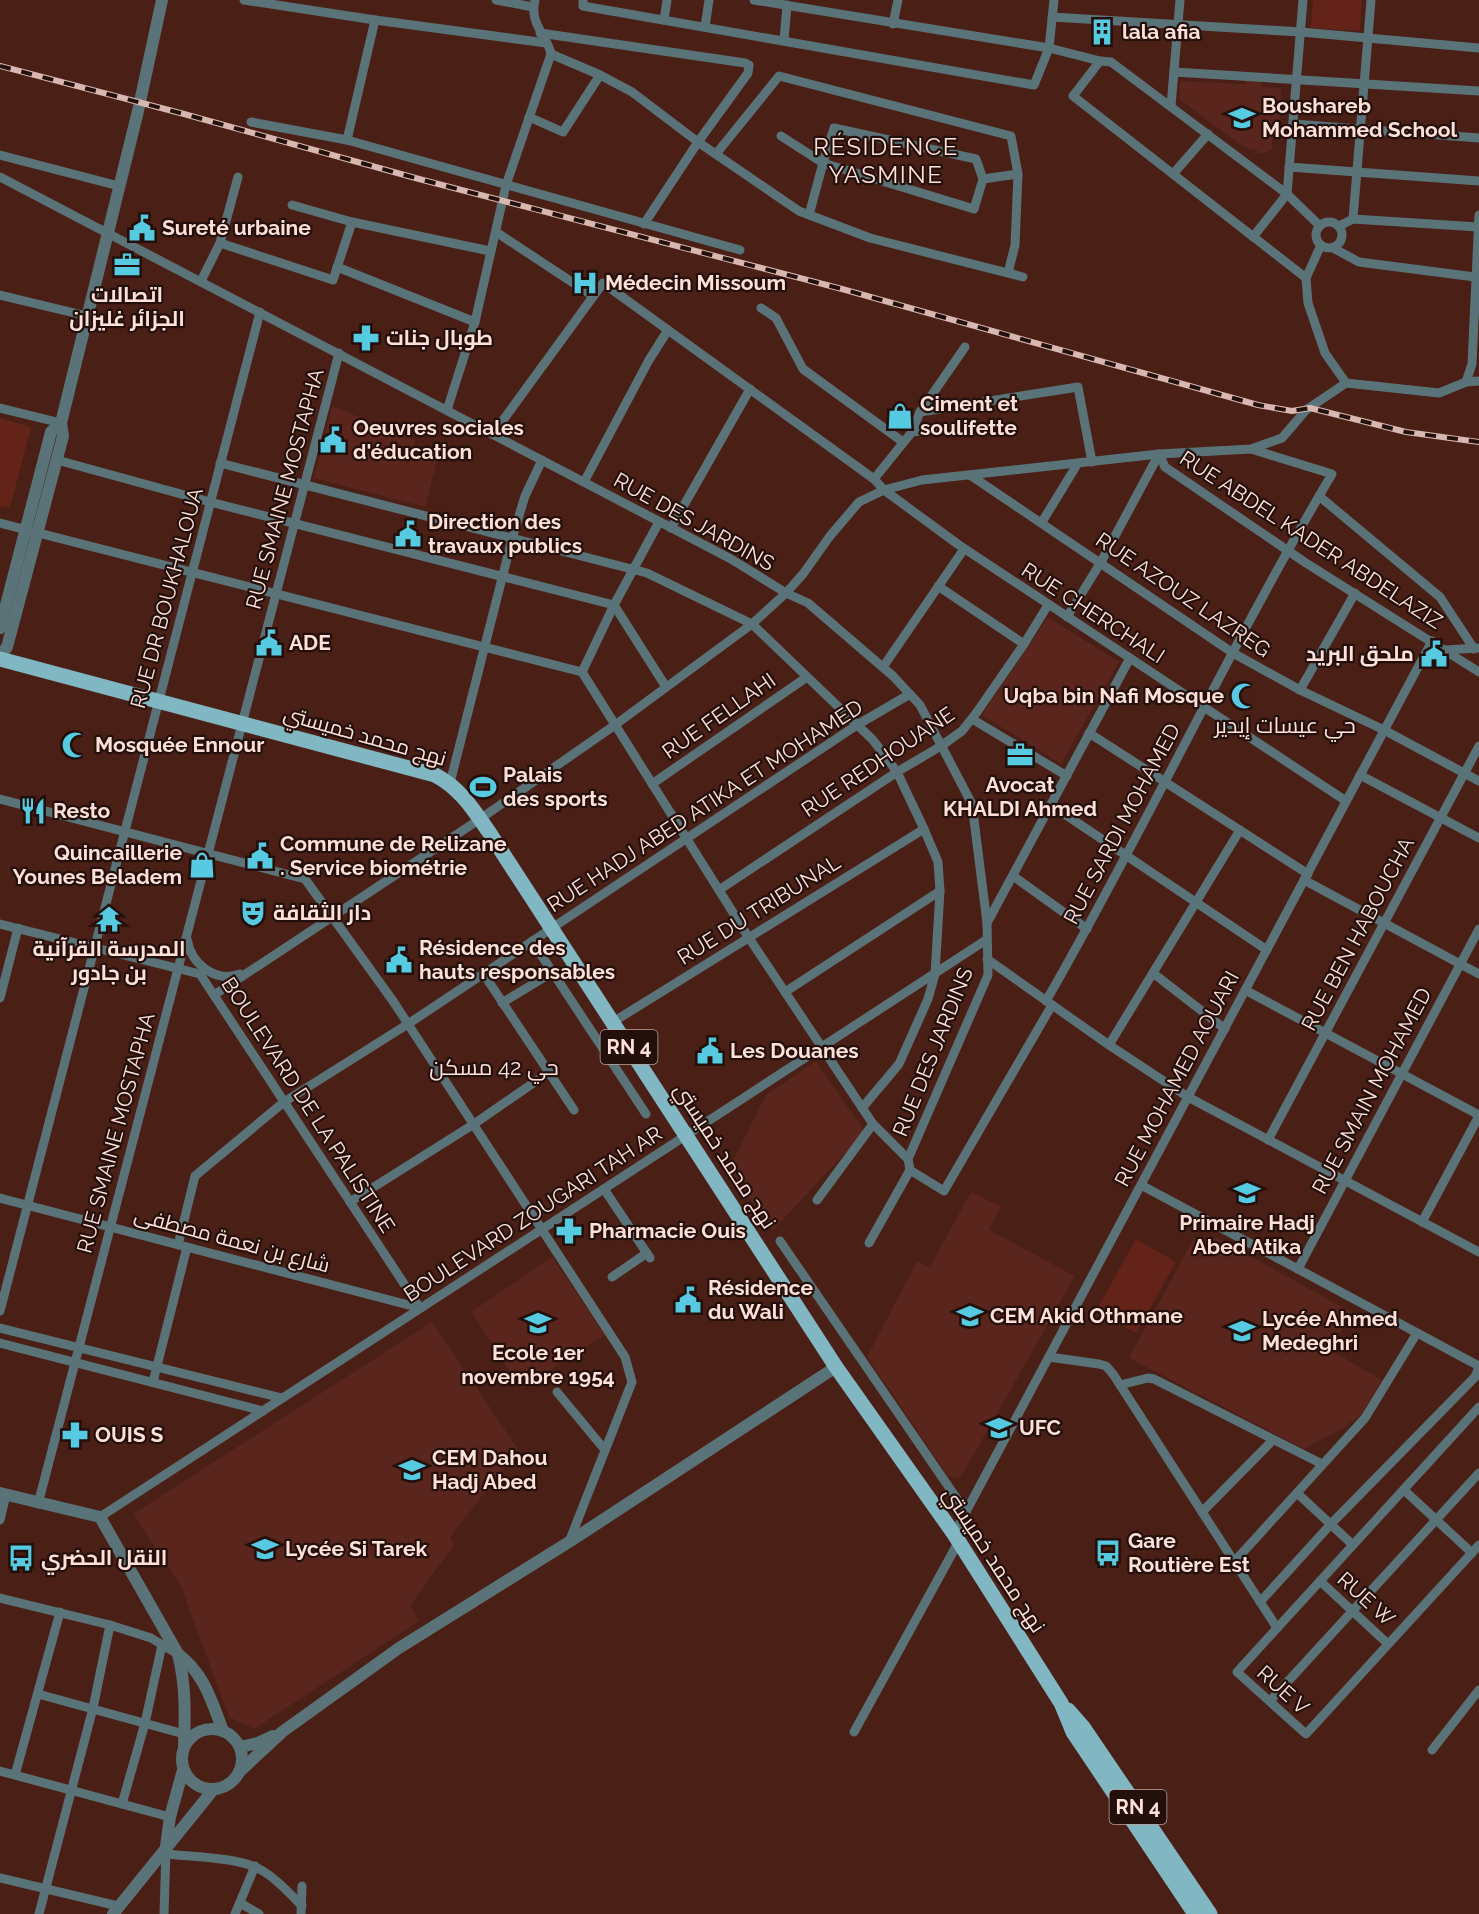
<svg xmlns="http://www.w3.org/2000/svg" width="1479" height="1914" font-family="Raleway,Cairo,sans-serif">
<rect width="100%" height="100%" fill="#4a1f16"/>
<!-- built -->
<g fill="#59251c">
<path d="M1245 80 1262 81V87L1281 88 1279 138H1272V150H1267V153H1258L1257 150 1250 149 1241 145 1179 99 1180 81 1245 84Z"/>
<path d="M332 406 415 440 413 451 438 457 425 507 314 478Z"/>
<path d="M1048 617 1119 662 1061 764 982 715Z"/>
<path d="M816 1061 865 1132 773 1230 729 1169 766 1095Z"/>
<path d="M971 1192 1001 1207 989 1230 1075 1276 964 1472 958 1478 949 1477 867 1357 917 1261 930 1267Z"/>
<path d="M1217 1238 1351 1312 1330 1350 1382 1380 1361 1415 1345 1427 1304 1449 1129 1358 1193 1240Z"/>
<path d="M552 1257 605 1335 521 1389 471 1312Z"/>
<path d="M432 1322 518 1449 450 1538 454 1545 410 1606 419 1621 254 1729 229 1717 180 1584 133 1514Z"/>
</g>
<!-- green -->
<g fill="#632318">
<path d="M1313 0H1362L1360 31 1311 28Z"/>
<path d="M0 418 31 427 10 508 0 506Z"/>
<path d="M1136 1239 1176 1262 1136 1333 1096 1311Z"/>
</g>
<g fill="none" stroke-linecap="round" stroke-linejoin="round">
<!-- minor -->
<g stroke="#597378" stroke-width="9">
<path d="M244 0 375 20 546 43"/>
<path d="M496 0 533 7"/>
<path d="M583 0V6L1034 85 1049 48 1054 0"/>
<path d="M754 0 1049 48 1100 61 1111 62 1287 194 1320 226"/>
<path d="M1052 17 1301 32 1479 48"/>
<path d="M664 20 667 0"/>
<path d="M893 24 898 0"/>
<path d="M705 27 709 0"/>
<path d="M540 33 745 63 749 65 748 73 698 142 644 224"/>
<path d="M784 40 787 5"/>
<path d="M551 54 600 75 632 92 698 142 799 211 870 238 1023 277"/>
<path d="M1100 61 1073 96 1306 278"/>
<path d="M1174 72 1479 91"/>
<path d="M1171 106 1180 0"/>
<path d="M529 117 563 132 600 75"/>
<path d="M251 122 347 140 740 250"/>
<path d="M1293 124 1479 138"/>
<path d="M781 136 823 163 834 128 976 159 983 179 974 209 823 163 809 215"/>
<path d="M347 140 375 20"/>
<path d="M716 154 779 76 1011 136 1018 174 1015 245 1008 273"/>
<path d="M0 155 119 186"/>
<path d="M1289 167 1479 181"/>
<path d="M1173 174 1208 134"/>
<path d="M0 177 731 559 786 593 808 603 893 676 920 705 972 804 987 923 988 975 908 1159"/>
<path d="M983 179 1018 174"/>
<path d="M292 205 352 222"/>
<path d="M1353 219 1371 0"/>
<circle cx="1329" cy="235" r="13"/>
<path d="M1339 226 1353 219 1478 227"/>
<path d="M496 232 593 296"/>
<path d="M1253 237 1287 194 1303 0"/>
<path d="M220 243 333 280 352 222 490 251"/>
<path d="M1321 245 1306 278 1308 303 1325 353 1346 383"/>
<path d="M1333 248 1359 262 1475 277"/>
<path d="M337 267 475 322"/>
<path d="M201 281 220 243 238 177"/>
<path d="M0 295 87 316"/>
<path d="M761 308 776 318 803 369 903 442"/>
<path d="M1466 382 1472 364 1479 215"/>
<path d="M0 408 61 423"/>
<path d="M447 410 475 322 506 185 551 54C547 34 529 25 535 0"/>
<path d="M920 412 1078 387 1092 462"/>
<path d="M912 432 960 426"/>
<path d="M493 434 603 283 874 479 884 490 959 545 1346 801"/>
<path d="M1159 454 1165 467 1306 563 1479 672"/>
<path d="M57 460 210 502 614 605 666 687"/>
<path d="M220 463 647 573 752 624 873 740 897 772 924 829 938 862 940 891 935 974 928 999 899 1064 862 1108"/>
<path d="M970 475 1233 653 1300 690 1384 730 1479 781"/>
<path d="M874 479 912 432 920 412 965 347"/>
<path d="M584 482 649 360 668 330"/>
<path d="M1319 496 1440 597 1474 649"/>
<path d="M1042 522 1078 463"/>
<path d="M0 523 582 672"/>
<path d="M671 528 750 389"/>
<path d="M938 586 1024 644"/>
<path d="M1067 617 1101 562 1159 454"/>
<path d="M1445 650 1478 648"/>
<path d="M883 667 964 549"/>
<path d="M582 672 749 938 873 1124 908 1159 910 1170 944 1191 1052 1005"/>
<path d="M582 672 614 605 659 522"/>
<path d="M1300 690 1355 593"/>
<path d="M972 719 1067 776"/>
<path d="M1089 733 1308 874"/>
<path d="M1360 775 1479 838"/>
<path d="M450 783 512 539 525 496 542 460"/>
<path d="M652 784 807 677"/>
<path d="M0 799 305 879 393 1001 625 1357 632 1382 569 1542"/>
<path d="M1051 805 1267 950"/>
<path d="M1013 876 1087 929"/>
<path d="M1304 880 1479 974"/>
<path d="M719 890 897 772 941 746 962 731 977 712 1024 644 1048 605"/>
<path d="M987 923 1130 658"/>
<path d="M0 924 200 974 420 1308"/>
<path d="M187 939C191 964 215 983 240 974"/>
<path d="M532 941 646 1114"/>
<path d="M987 959 1109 1045 1188 1097 1479 1252"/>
<path d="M483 973 574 1110"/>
<path d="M1153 973 1225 1029"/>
<path d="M1245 990 1479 1115"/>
<path d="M785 992 940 891"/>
<path d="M214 995 480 819 615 725 752 624 786 593 803 574 830 536 859 502 884 490 922 480 1159 454 1251 449 1282 438 1306 410 1346 383 1439 393 1466 382 1479 381"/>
<path d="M0 998 18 928"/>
<path d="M1046 1001C1146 828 1230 646 1332 474L1251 449"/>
<path d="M502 1003 553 972"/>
<path d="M613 1022 924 829"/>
<path d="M1109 1045 1240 830"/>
<path d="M1268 1140 1479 746"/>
<path d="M1141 1185 1479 1366"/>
<path d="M604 1189 650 1258"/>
<path d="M0 1198 420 1308"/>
<path d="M817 1200 873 1124"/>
<path d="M350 1202 474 1124 549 1072"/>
<path d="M1422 1222 1479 1116"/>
<path d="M780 1241 966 1512"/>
<path d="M869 1243 910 1170"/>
<path d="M178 1245 195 1176 284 1102 408 1024 857 725 910 694"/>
<path d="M1298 1269 1479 929"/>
<path d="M612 1277 647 1253"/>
<path d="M0 1311 260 312"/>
<path d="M0 1328 282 1398"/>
<path d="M0 1343 263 1411"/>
<path d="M1049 1357 1099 1364 1106 1366 1113 1374 1277 1628"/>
<path d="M153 1382 187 1247"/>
<path d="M1120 1385 1148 1378 1154 1379 1322 1464"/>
<path d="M557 1392 605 1450"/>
<path d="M1479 1407 1237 1672 1306 1734 1479 1545"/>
<path d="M1404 1490 1472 1553"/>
<path d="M1297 1493 1353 1545"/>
<path d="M38 1504 339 353"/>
<path d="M1202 1512 1273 1440"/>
<path d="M100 1517 986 940"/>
<path d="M0 1520 6 1495"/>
<path d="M954 1534 1432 641"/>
<path d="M1234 1562 1365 1418 1417 1333"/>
<path d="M1320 1581 1388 1644"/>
<path d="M0 1598 110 1625 151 1638 176 1653"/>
<path d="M1260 1602 1331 1524 1475 1377 1479 1367"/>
<path d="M38 1694 184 1734"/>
<path d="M1270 1701 1479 1473"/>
<path d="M854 1732 959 1541"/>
<path d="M1432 1750 1479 1690"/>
<path d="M0 1771 170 1817"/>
<path d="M15 1775 60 1612"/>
<path d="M122 1804 145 1723 162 1645"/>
<path d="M166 1854C192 1857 241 1857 263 1871 278 1880 290 1894 302 1906"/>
<path d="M0 1878 118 1906"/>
<path d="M240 1903 259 1914"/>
<path d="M39 1914 93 1708 110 1625"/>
<path d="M164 1914 166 1850"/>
<path d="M235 1914 255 1866"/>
<path d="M301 1914 302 1886"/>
</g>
<!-- tertiary -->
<g stroke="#597378" stroke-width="12">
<path d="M0 628 51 432 61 423"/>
<path d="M0 656 7 647 63 436 61 423 138 111 162 0"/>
<path d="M0 1493 100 1517 178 1654C186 1685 185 1715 184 1747"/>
<path d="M178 1654C204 1673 212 1702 223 1731"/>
<circle cx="212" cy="1759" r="30"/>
<path d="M240 1747 258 1743 273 1736"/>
<path d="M239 1772 282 1732 399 1648 569 1542 836 1367"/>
<path d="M166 1846 170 1817 183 1770"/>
<path d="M113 1914 213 1790"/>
</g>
<!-- primary -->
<g stroke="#81b7c3" stroke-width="15">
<path d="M0 659 435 775C460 788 473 809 489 832L836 1367 954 1534 1061 1703 1073 1732 1195 1914"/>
<path d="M1068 1710 1083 1727 1210 1914"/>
</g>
<!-- rail casing -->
<g stroke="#d8b7b0" stroke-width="6">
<path id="rail" d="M0 66 184 114 419 179 842 289 1258 405 1292 411 1310 408 1406 432 1479 442"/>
</g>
<!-- rail -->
<use href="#rail" stroke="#23100c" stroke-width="4" stroke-dasharray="11" stroke-linecap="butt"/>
</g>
<!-- icons -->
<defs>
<g id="building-bare" transform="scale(2.07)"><path d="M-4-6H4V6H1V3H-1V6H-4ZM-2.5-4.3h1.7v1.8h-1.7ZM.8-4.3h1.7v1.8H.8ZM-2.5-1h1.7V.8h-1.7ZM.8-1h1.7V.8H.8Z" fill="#55cae0" stroke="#23100c" stroke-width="2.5" paint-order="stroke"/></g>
<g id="school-bare" transform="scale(2.07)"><path d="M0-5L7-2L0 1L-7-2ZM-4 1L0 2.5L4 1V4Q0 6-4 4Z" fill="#55cae0" stroke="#23100c" stroke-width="2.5" paint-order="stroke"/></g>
<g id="civic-bare" transform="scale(2.07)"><path d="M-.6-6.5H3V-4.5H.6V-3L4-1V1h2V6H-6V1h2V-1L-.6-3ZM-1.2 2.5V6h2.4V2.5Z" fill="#55cae0" stroke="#23100c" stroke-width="2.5" paint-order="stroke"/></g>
<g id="office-bare" transform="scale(2.07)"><path d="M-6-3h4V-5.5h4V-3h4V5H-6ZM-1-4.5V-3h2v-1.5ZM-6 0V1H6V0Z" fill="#55cae0" stroke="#23100c" stroke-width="2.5" paint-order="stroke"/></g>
<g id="hospital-bare" transform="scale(2.07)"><path d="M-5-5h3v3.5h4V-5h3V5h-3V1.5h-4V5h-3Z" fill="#55cae0" stroke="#23100c" stroke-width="2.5" paint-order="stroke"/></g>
<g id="pharmacy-bare" transform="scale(2.07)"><path d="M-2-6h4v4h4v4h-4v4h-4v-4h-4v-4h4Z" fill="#55cae0" stroke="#23100c" stroke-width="2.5" paint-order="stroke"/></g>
<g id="shop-bare" transform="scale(2.07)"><path d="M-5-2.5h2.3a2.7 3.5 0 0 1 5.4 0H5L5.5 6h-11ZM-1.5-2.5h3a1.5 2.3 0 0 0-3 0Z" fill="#55cae0" stroke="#23100c" stroke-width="2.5" paint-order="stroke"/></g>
<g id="mosque-bare" transform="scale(2.07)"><path d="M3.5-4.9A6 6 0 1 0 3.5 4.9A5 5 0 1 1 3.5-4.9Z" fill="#55cae0" stroke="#23100c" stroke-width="2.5" paint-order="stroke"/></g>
<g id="stadium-bare" transform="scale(2.07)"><path d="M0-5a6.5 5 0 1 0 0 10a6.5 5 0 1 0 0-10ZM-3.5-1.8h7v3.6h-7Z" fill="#55cae0" stroke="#23100c" stroke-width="2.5" paint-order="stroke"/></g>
<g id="restaurant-bare" transform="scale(2.07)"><path d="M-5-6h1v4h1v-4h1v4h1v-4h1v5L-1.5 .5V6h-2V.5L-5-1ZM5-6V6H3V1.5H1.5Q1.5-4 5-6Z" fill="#55cae0" stroke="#23100c" stroke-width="2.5" paint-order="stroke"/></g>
<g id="theatre-bare" transform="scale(2.07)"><path d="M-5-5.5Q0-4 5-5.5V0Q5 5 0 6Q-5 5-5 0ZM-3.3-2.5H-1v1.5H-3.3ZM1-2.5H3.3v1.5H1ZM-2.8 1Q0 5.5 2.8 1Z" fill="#55cae0" stroke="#23100c" stroke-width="2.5" paint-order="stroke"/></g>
<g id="temple-bare" transform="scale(2.07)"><path d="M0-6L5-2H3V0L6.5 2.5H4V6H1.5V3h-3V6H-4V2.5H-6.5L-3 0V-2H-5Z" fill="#55cae0" stroke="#23100c" stroke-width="2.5" paint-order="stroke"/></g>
<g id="bus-bare" transform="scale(2.07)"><path d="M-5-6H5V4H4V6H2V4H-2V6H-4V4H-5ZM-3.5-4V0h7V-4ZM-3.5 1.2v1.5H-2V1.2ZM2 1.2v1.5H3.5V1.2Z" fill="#55cae0" stroke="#23100c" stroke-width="2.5" paint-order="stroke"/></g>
</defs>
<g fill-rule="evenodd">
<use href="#building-bare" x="1102" y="32"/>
<use href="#school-bare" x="1242" y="118"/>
<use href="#civic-bare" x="142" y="228"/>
<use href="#office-bare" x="127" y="265"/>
<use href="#hospital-bare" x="585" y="283"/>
<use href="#pharmacy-bare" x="366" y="338"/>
<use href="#shop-bare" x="900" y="416"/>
<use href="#civic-bare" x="333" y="440"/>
<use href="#civic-bare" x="408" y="534"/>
<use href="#civic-bare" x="269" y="643"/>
<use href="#civic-bare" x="1434" y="654"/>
<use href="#mosque-bare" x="1244" y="696"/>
<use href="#mosque-bare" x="75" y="745"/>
<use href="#office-bare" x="1020" y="755"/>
<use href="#stadium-bare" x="483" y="787"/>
<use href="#restaurant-bare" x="33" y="811"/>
<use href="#civic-bare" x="260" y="856"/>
<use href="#shop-bare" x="202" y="865"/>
<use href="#theatre-bare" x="253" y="913"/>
<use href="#temple-bare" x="109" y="919"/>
<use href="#civic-bare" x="399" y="960"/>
<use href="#civic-bare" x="710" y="1051"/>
<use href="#school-bare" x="1247" y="1193"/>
<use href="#pharmacy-bare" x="569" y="1231"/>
<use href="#civic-bare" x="688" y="1300"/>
<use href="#school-bare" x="970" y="1316"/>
<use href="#school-bare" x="538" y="1323"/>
<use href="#school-bare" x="1242" y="1331"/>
<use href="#school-bare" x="999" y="1428"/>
<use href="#pharmacy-bare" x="75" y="1435"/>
<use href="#school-bare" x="412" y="1470"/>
<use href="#school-bare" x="265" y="1549"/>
<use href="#bus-bare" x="1108" y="1553"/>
<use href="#bus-bare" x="21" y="1558"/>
</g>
<g text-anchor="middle" stroke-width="4.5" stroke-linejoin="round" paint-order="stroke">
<!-- shield labels -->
<g fill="#23100c" stroke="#bca29c" stroke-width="1.5">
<rect x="600.5" y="1030" width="57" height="34" rx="4.5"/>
<rect x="1109.5" y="1790" width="57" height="34" rx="4.5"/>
</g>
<g font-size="20" font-weight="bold" fill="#fee0d9">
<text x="629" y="1054">RN 4</text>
<text x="1138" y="1814">RN 4</text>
</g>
<!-- poi labels -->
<g font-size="21" font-weight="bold" fill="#fee0d9" stroke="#23100c" text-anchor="start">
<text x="1122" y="39">lala afia</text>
<text x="1262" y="113">Boushareb<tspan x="1262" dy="24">Mohammed School</tspan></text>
<text x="162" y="235">Sureté urbaine</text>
<text x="605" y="290">Médecin Missoum</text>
<text x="127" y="302" text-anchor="middle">اتصالات<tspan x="127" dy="24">الجزائر غليزان</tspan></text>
<text x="386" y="345">طوبال جنات</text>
<text x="920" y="411">Ciment et<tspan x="920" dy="24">soulifette</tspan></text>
<text x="353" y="435">Oeuvres sociales<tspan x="353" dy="24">d'éducation</tspan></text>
<text x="428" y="529">Direction des<tspan x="428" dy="24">travaux publics</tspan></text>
<text x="289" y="650">ADE</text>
<text x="1414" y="661" text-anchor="end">ملحق البريد</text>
<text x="1224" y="703" text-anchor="end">Uqba bin Nafi Mosque</text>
<text x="95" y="752">Mosquée Ennour</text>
<text x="503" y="782">Palais<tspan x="503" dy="24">des sports</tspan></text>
<text x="1020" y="792" text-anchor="middle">Avocat<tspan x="1020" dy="24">KHALDI Ahmed</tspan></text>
<text x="53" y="818">Resto</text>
<text x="280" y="851">Commune de Relizane<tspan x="280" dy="24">. Service biométrie</tspan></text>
<text x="182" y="860" text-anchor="end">Quincaillerie<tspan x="182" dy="24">Younes Beladem</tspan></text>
<text x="273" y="920">دار الثقافة</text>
<text x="419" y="955">Résidence des<tspan x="419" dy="24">hauts responsables</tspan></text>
<text x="109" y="956" text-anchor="middle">المدرسة القرآنية<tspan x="109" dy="24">بن جادور</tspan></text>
<text x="730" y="1058">Les Douanes</text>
<text x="1247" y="1230" text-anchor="middle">Primaire Hadj<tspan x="1247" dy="24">Abed Atika</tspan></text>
<text x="589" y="1238">Pharmacie Ouis</text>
<text x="708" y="1295">Résidence<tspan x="708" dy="24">du Wali</tspan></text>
<text x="990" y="1323">CEM Akid Othmane</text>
<text x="1262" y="1326">Lycée Ahmed<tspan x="1262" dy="24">Medeghri</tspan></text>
<text x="538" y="1360" text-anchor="middle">Ecole 1er<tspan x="538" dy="24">novembre 1954</tspan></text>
<text x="1019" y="1435">UFC</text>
<text x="95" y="1442">OUIS S</text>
<text x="432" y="1465">CEM Dahou<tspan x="432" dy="24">Hadj Abed</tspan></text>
<text x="1128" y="1548">Gare<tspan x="1128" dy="24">Routière Est</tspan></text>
<text x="285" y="1556">Lycée Si Tarek</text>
<text x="41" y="1565">النقل الحضري</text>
</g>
<!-- street labels -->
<g font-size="21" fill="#fee0d9" stroke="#23100c">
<text transform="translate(285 489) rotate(-75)" y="7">RUE SMAINE MOSTAPHA</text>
<text transform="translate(694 522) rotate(29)" y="7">RUE DES JARDINS</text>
<text transform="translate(1311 540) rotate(33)" y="7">RUE ABDEL KADER ABDELAZIZ</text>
<text transform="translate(1183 595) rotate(34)" y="7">RUE AZOUZ LAZREG</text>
<text transform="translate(167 598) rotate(-75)" y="7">RUE DR BOUKHALOUA</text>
<text transform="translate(1093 613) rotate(33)" y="7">RUE CHERCHALI</text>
<text transform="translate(719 716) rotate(-35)" y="7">RUE FELLAHI</text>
<text transform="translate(365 736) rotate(16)" y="7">نهج محمد خميستي</text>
<text transform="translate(878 762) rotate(-34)" y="7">RUE REDHOUANE</text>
<text transform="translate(705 806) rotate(-33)" y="7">RUE HADJ ABED ATIKA ET MOHAMED</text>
<text transform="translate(1122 824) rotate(-62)" y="7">RUE SARDI MOHAMED</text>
<text transform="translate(759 910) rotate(-32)" y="7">RUE DU TRIBUNAL</text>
<text transform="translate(1358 934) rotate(-62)" y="7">RUE BEN HABOUCHA</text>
<text transform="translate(933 1052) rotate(-68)" y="7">RUE DES JARDINS</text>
<text transform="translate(1177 1079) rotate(-62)" y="7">RUE MOHAMED AOUARI</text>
<text transform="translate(1372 1091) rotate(-62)" y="7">RUE SMAIN MOHAMED</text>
<text transform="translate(308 1105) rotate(57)" y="7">BOULEVARD DE LA PALISTINE</text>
<text transform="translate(116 1133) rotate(-75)" y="7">RUE SMAINE MOSTAPHA</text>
<text transform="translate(725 1156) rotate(57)" y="7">نهج محمد خميستي</text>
<text transform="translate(533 1214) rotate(-33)" y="7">BOULEVARD ZOUGARI TAH AR</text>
<text transform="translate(232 1240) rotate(15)" y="7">شارع بن نعمة مصطفى</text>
<text transform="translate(994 1560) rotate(57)" y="7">نهج محمد خميستي</text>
<text transform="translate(1366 1599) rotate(42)" y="7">RUE W</text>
<text transform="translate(1283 1690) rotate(42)" y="7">RUE V</text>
</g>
<!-- neighbourhood labels -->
<g font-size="22" fill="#fee0d9" stroke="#23100c">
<text x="1285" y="733">حي عيسات إيدير</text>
<text x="494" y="1075">حي 42 مسكن</text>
</g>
<!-- quarter labels -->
<g font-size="24" letter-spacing="1.5" fill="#fee0d9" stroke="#23100c">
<text x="886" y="155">RÉSIDENCE<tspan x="886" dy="28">YASMINE</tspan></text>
</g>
</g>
</svg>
